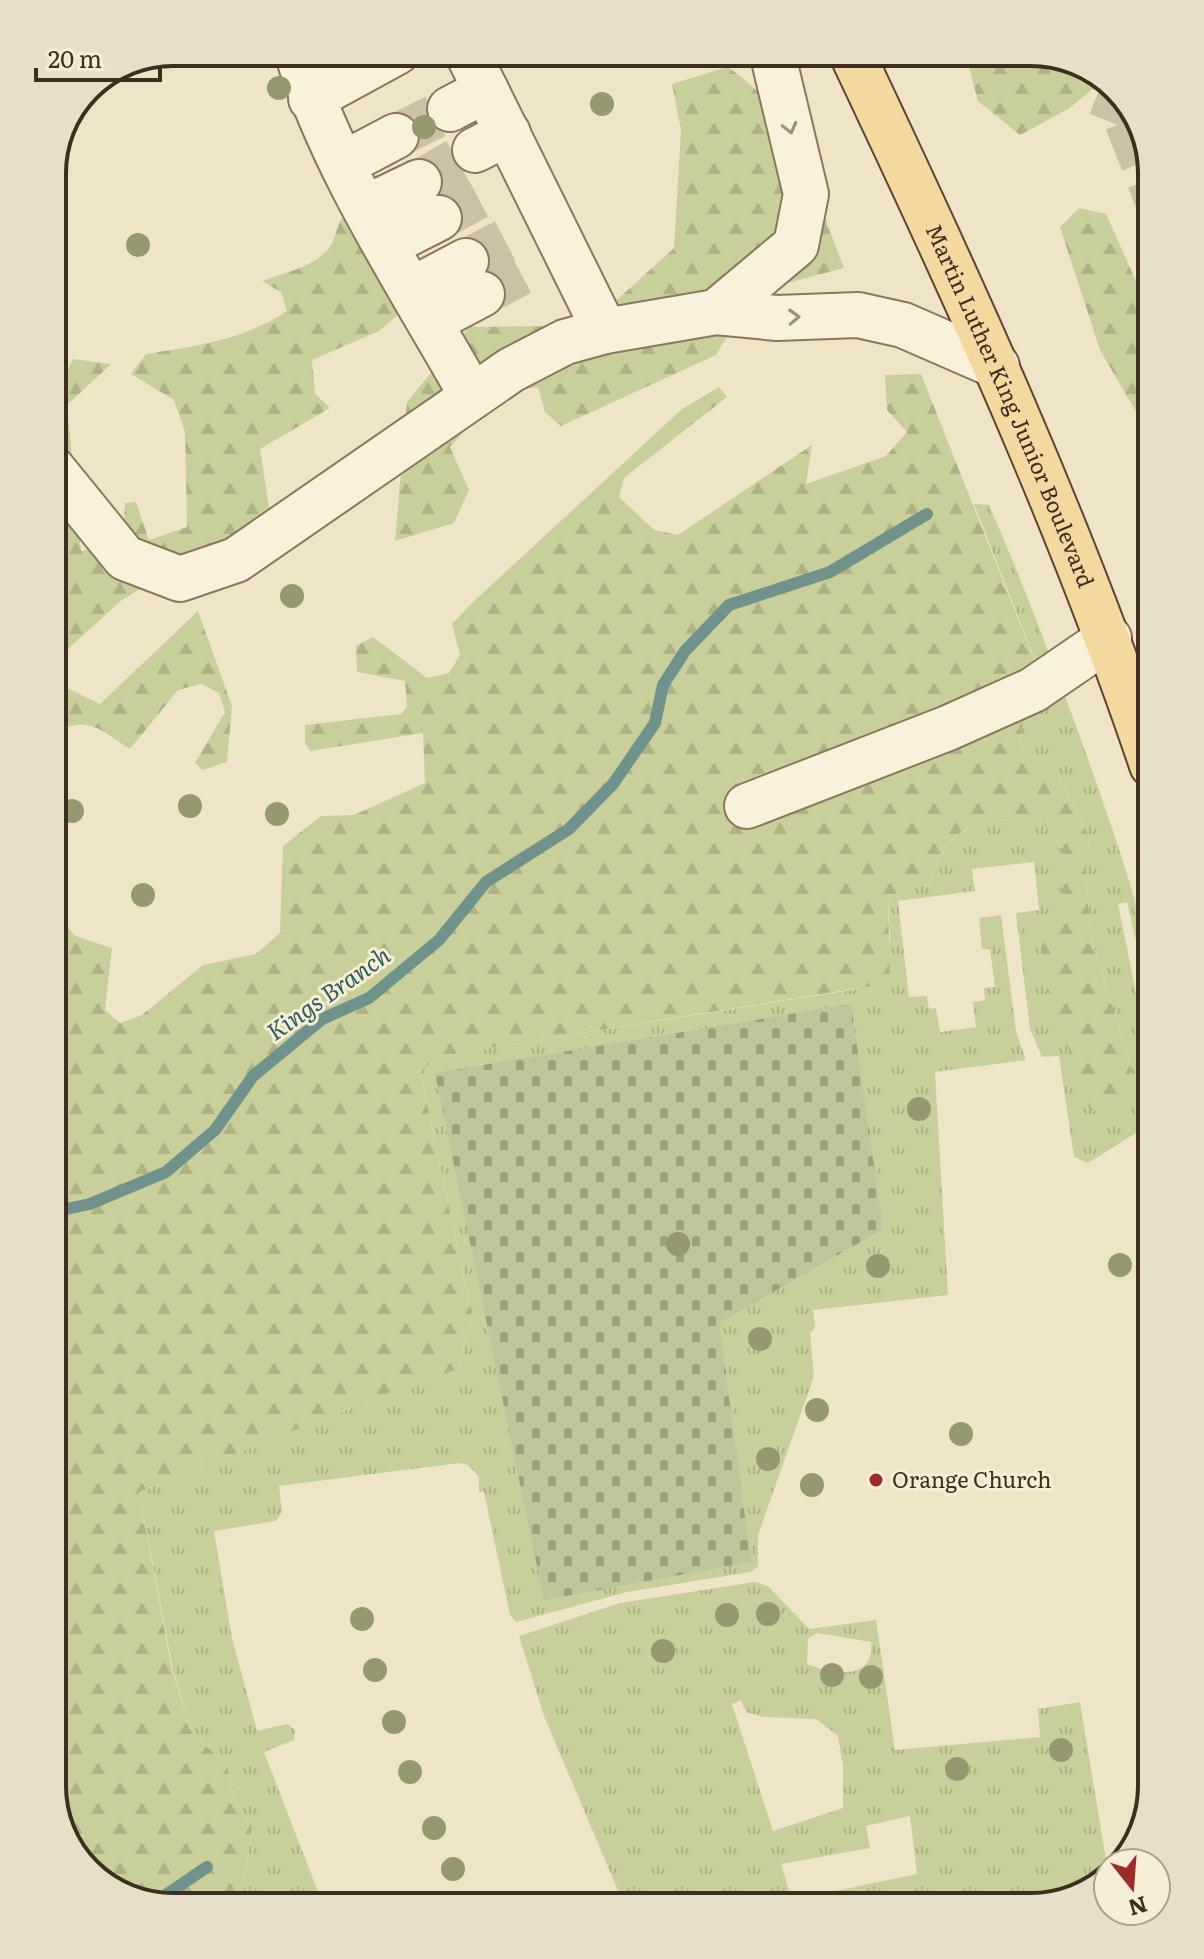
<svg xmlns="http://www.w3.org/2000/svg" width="1204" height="1959" font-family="Literata,serif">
<defs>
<pattern id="grass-tufts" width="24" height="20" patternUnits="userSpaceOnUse" patternTransform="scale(2)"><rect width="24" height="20" fill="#c9cf9b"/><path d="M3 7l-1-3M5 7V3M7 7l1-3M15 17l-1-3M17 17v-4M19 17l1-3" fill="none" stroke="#aeb285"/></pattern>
<pattern id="forest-firs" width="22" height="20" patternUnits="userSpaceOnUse" patternTransform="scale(2)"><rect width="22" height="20" fill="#c9cf9b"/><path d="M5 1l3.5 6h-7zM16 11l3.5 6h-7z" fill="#aeb285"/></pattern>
<pattern id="cemetery-stones" width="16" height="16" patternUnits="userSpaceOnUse" patternTransform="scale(2)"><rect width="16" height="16" fill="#bfc49a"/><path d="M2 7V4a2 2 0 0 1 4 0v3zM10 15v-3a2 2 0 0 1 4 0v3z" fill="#9ca07d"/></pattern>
</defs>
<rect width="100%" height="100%" fill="#f0e4c8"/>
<!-- grass -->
<g fill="url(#grass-tufts)" fill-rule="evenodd">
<path d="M974 504 989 505C1030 598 1065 694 1099 790 1122 859 1152 936 1152 1009L1127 902 1118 904 1152 1072V1096L1145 1109 1152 1116V1123L1088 1163 1074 1157 1059 1056 1042 1057 1030 1029 1016 913 1039 910 1034 862 972 869 975 891 898 901 909 997 927 996 929 1009 936 1008 940 1032 976 1027 973 1002 985 1000 984 988 995 987 990 949H982L979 918 1001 915 1016 1031 1026 1060 935 1072 948 1295 813 1310 815 1328 810 1333 814 1376 758 1535V1566L751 1572 627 1592 516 1622 510 1615 484 1492H479V1477L468 1465 459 1463 279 1486 282 1512 276 1521 214 1531 232 1638 257 1731 287 1724 295 1730 294 1740 264 1752 324 1907H246L242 1896 252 1826 235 1803 227 1765 192 1733 173 1670 139 1492 397 1390 458 1369 472 1315 420 1071 440 1056 857 989 890 941 888 896 931 883C948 820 982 820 1039 818L1061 846V905L1041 940 1132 1070 1093 943 1085 881 1090 838 1057 773 1020 746 1024 715 1042 678Z"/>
<path d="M755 1582 768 1586 809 1629 876 1620 895 1750 1040 1737 1038 1709 1080 1702 1106 1860 1122 1861 1108 1863V1874L1085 1894 1031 1907H625L544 1716 519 1636 620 1603ZM817 1633 871 1642C875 1682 832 1674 807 1664L808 1639ZM741 1700 746 1712 763 1717 816 1719 838 1736 843 1766V1808L773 1831 732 1704ZM910 1816 917 1874 792 1900 781 1864 870 1848 866 1826Z"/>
</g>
<!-- forest -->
<g fill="url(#forest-firs)">
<path d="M965 52H1039L1099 73 1105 80 1068 109 1020 135 978 101Z"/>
<path d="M727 67C796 109 816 197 844 268L753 292 716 355 561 426 545 412 538 387 499 393 450 447 469 490 454 523 395 541 407 402 469 327 552 326 607 309 674 248 681 130 672 84Z"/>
<path d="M351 208 412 303 379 331 312 360 315 394 330 408 260 449 272 527 185 561 122 600 58 658 67 688 100 704 198 611 232 706 227 762 202 770 195 763 225 712 219 693 201 684 178 690 130 749C99 729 89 715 52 733V402L73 359 111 364 67 405 81 551 123 542 125 503 136 502 149 540 187 527 185 432 174 400 131 374 146 354C196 346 244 340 287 311L281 292 262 281C284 273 323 265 333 241 339 226 338 219 351 208Z"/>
<path d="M1079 208 1106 214 1152 317V439L1100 350 1060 227Z"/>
<path d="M921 374 1042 679 1024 715 1020 746 1057 773 1090 838 1085 881 1093 943 1132 1070 1114 1110 1090 1111 1047 989 1040 940 1061 905V846L1039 818C982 820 947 820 931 883L888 896 890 983 440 1056 420 1071 472 1315 458 1369 397 1390 139 1492 172 1670 192 1733 227 1765 235 1803 252 1826 242 1896 246 1907H166L106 1887 65 1840 52 1786V917L56 913 75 936 112 948 105 1010 120 1023 142 1015 203 965 256 954 280 933 283 846 321 816 354 815 425 783 423 733 310 751 305 743V725L401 714 407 707 405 681 357 672 356 646 373 637 427 678 449 673 460 655 452 624 473 602 682 409 719 387 727 397 624 478 619 497 654 530 678 535 812 445 806 484 886 456 907 432 887 410 885 375Z"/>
</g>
<!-- cemetery -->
<path fill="url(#cemetery-stones)" d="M851 1004 883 1229 719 1323 751 1562 544 1600 435 1073Z"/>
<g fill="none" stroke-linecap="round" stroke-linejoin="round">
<!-- stream -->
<g stroke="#6f938a" stroke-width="12">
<path d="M52 1212 90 1204 166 1172 215 1130 253 1076 322 1019 369 998 439 940 486 882 569 829 613 784 655 723 663 685 685 651 729 605 830 572 927 514"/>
<path d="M154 1903 207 1867"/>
</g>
<!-- minor-tunnel -->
<g stroke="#ccc0a6" stroke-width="44" stroke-dasharray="44 22" stroke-linecap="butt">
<path d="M1110 122 1120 97"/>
<path d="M396 136 450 109"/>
<path d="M1114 150 1144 138"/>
<path d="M419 182 475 150"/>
<path d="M1136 208 1152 202"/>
<path d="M439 218 497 187"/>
<path d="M466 261 520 233"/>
<path d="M482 294 540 263"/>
</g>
<!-- minor casing -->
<g stroke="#8d765c" stroke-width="48">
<g id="minor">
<path d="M297 52C332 169 412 289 472 396"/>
<path d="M467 52 605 331"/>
<path d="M311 99 397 52"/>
<path d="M450 109 486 90"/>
<path d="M475 150 508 133"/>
<path d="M343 164 396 136"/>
<path d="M367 207 419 182"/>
<path d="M388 244 439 218"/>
<path d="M413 289 466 261"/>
<path d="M716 312 796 245 806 194 772 52"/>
<path d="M431 321 482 294"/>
<path d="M52 468 125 558 180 579 236 560 511 370 565 342 605 331 716 312 777 318 858 315 903 325 997 366"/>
<path d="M747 806 948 728 1033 690 1109 638"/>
</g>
</g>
<!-- major casing -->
<g stroke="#5b4430" stroke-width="48">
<g id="major">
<path id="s1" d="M851 52C962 286 1069 519 1152 765"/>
</g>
</g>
<!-- minor -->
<use href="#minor" stroke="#faf1dc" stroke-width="44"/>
<!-- major -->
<use href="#major" stroke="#f3d9a0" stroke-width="44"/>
</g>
<!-- trees -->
<g fill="#96986f">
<circle cx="279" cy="88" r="12"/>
<circle cx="602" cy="104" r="12"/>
<circle cx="424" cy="127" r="12"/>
<circle cx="138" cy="245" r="12"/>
<circle cx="292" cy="596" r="12"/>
<circle cx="190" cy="806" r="12"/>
<circle cx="72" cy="811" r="12"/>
<circle cx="277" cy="814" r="12"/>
<circle cx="143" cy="895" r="12"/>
<circle cx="919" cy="1109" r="12"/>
<circle cx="678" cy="1244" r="12"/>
<circle cx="1120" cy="1265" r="12"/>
<circle cx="878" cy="1266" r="12"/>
<circle cx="760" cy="1339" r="12"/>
<circle cx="817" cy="1410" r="12"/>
<circle cx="961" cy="1434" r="12"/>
<circle cx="768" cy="1459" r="12"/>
<circle cx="812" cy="1485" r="12"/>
<circle cx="768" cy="1614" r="12"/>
<circle cx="727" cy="1615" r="12"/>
<circle cx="362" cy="1619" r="12"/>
<circle cx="663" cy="1651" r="12"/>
<circle cx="375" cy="1670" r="12"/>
<circle cx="832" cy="1675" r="12"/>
<circle cx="871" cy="1677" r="12"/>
<circle cx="394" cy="1722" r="12"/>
<circle cx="1061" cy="1750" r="12"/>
<circle cx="957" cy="1769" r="12"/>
<circle cx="410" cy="1772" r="12"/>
<circle cx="434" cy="1828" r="12"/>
<circle cx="453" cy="1869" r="12"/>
</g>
<!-- one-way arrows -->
<defs><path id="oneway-chevron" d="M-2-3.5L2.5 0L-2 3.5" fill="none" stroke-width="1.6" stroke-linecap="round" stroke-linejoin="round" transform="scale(2)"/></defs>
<g stroke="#9c907e">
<use href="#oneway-chevron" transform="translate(790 128) rotate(76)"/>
<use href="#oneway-chevron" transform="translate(794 317) rotate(-2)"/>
</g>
<!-- markers -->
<circle fill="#9e2a2b" stroke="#f7eed8" stroke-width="3" cx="876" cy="1480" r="8"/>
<g text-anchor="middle" stroke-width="6" stroke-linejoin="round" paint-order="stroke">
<!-- street labels -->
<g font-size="22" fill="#3d2e20" stroke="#f7eed8">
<text dy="8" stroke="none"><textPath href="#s1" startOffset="388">Martin Luther King Junior Boulevard</textPath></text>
</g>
<!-- poi labels -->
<g font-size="22" fill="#3d2e20" stroke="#f7eed8" text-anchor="start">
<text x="892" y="1488">Orange Church</text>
</g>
<!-- water labels -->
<g font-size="24" font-style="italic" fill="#2f5d5a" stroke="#f7eed8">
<text transform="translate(329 994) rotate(-35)" y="8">Kings Branch</text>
</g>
</g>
<!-- crop -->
<path d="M0 0H1204V1959H0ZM173 66H1031A107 107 0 0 1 1138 173V1786A107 107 0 0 1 1031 1893H173A107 107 0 0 1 66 1786V173A107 107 0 0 1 173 66Z" fill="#e8dfc9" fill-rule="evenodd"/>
<path fill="none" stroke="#3d2e20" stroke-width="4" d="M173 66H1031A107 107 0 0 1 1138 173V1786A107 107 0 0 1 1031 1893H173A107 107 0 0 1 66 1786V173A107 107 0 0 1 173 66Z"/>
<!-- north arrow -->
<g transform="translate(1132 1887) rotate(163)"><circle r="38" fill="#f7eed8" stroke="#ada18e" stroke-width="2"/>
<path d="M0-6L14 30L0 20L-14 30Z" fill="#9e2a2b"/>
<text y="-12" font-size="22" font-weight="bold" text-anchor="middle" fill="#3d2e20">N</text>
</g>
<!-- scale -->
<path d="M36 68v12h124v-12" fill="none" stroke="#3d2e20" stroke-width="4"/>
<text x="48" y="68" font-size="24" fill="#3d2e20" stroke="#f7eed8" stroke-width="6" paint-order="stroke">20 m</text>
</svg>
